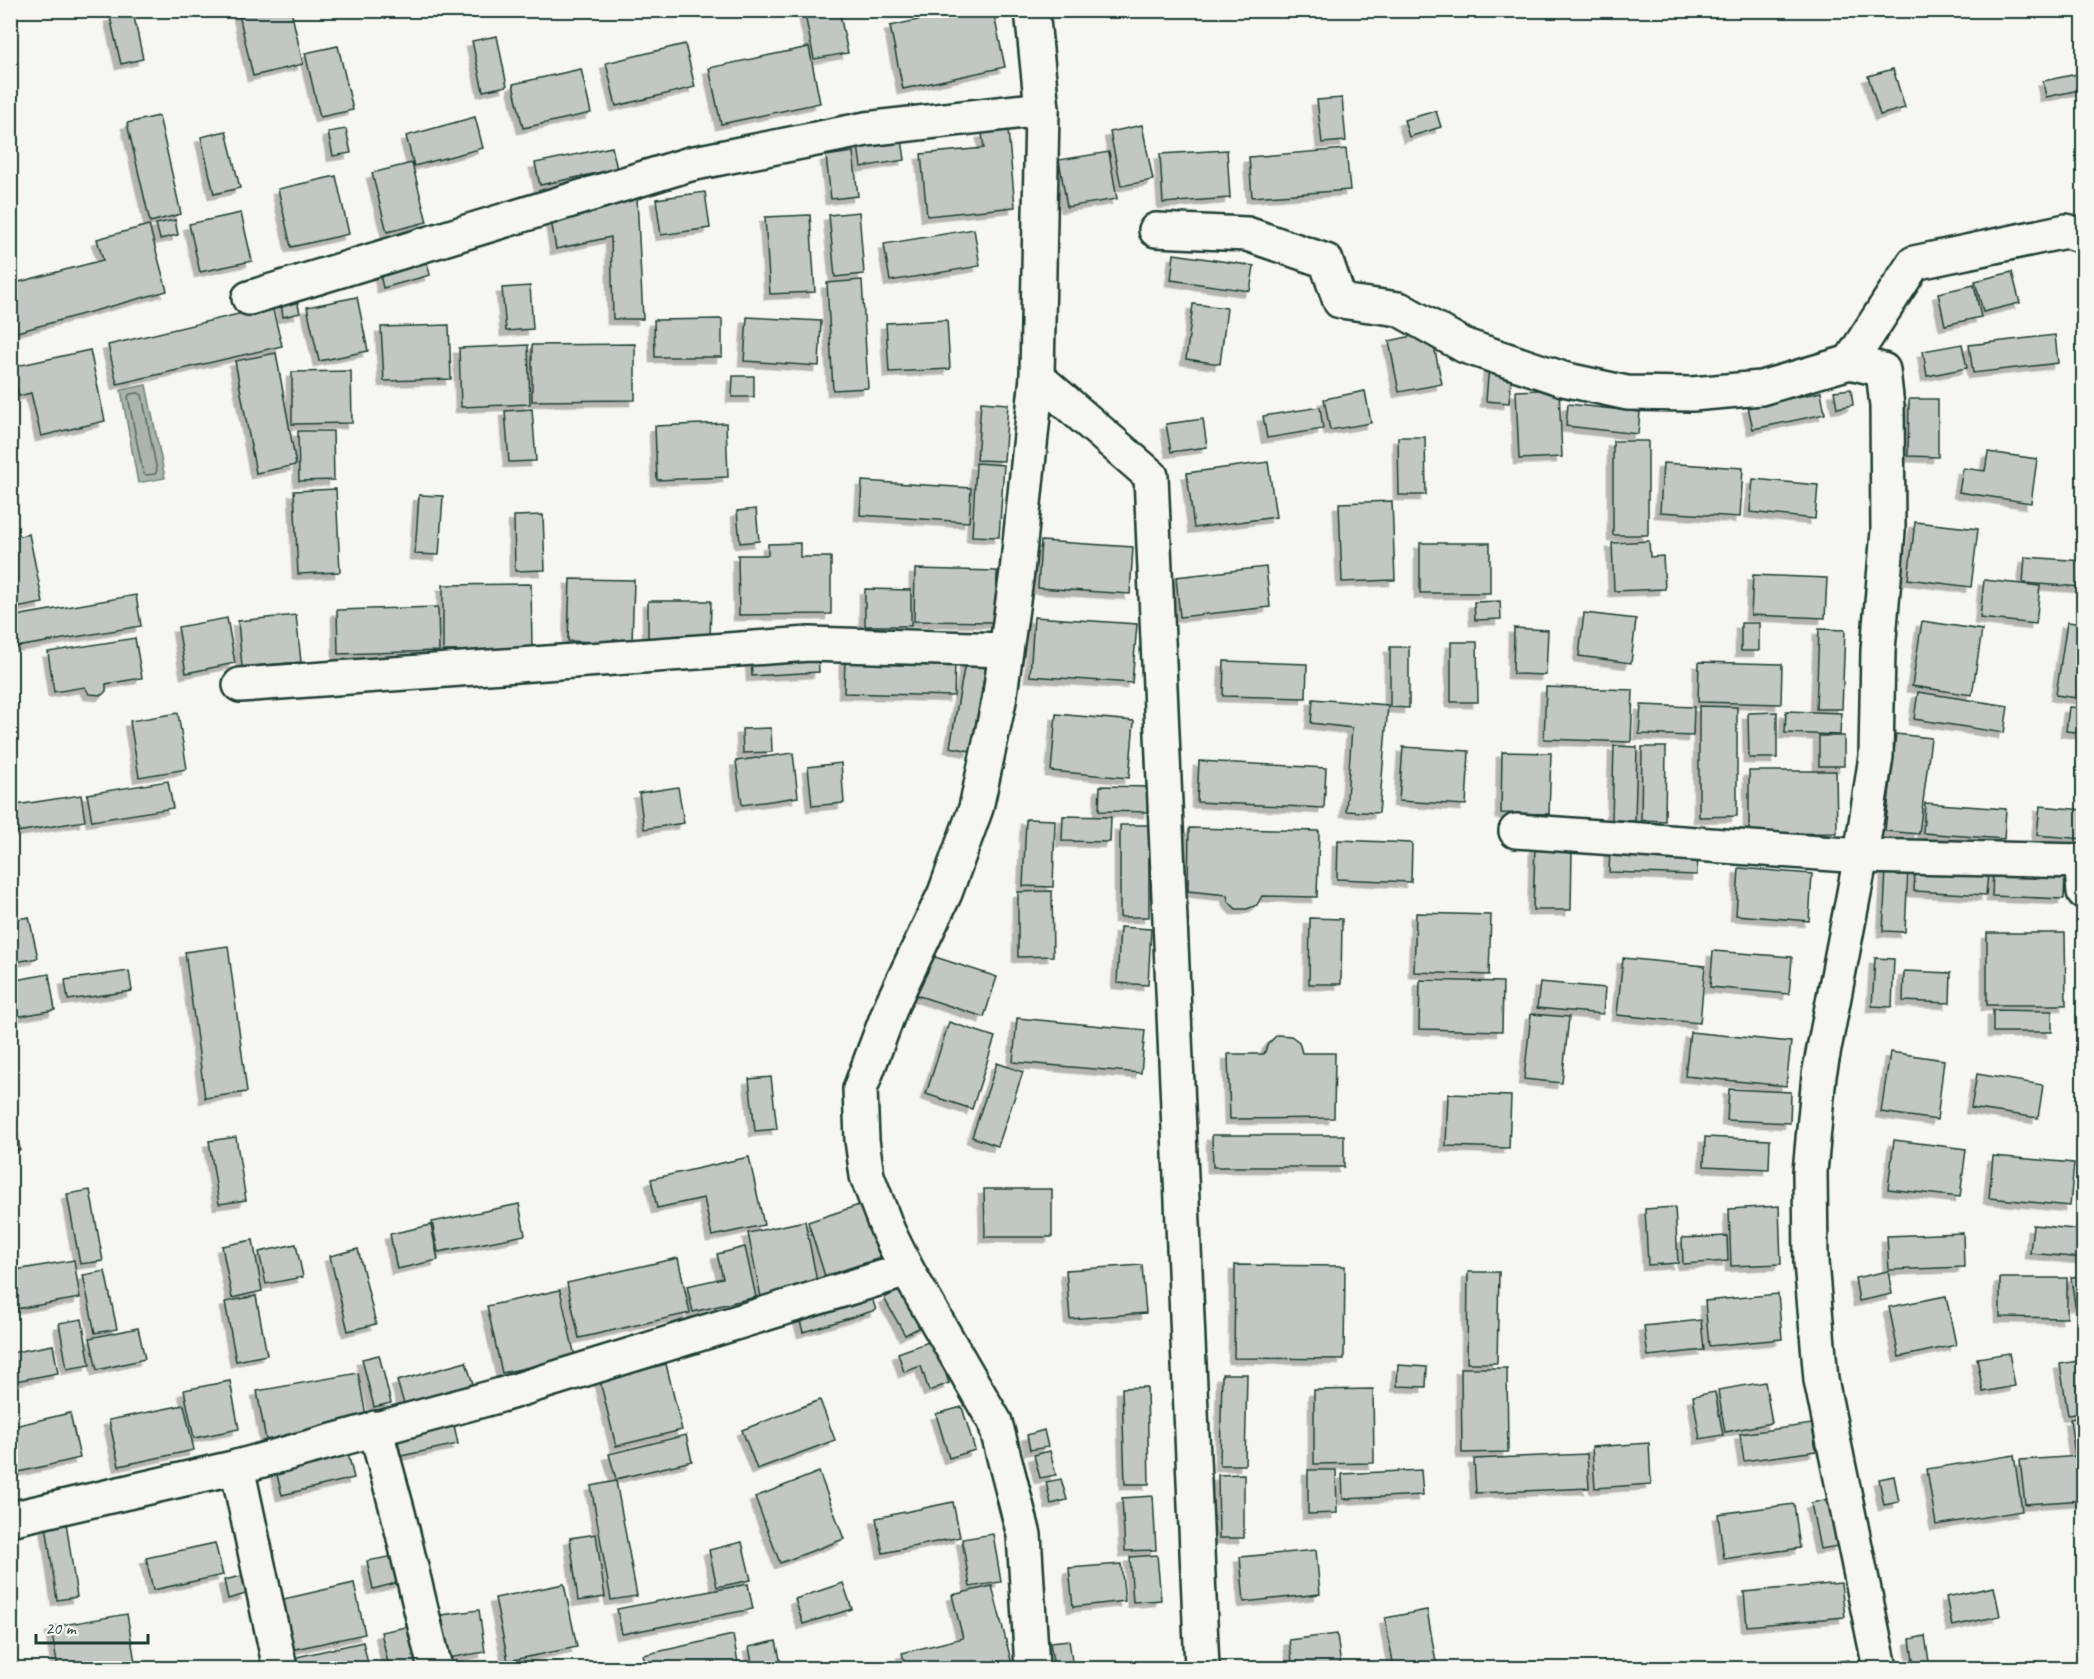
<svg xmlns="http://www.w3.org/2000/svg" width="2094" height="1679" font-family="Caveat,sans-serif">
<defs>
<filter id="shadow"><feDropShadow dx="-5.5" dy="5.5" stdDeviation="0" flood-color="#0004"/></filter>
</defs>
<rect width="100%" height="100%" fill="#f6f6f2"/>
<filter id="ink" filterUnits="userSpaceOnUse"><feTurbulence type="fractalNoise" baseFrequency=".0167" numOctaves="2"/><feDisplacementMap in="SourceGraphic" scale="12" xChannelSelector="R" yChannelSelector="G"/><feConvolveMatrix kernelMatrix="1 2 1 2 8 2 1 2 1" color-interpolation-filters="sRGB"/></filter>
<g filter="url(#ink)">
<!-- water -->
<path fill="#aab3ae" stroke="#72847d" stroke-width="1.5" d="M146 385 165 478 138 483 121 390Z"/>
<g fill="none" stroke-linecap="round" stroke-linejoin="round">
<!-- shore -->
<path stroke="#576c65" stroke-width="1.5" d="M139 393 142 395 157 471 155 474 146 475 143 473 128 397 130 394Z"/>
</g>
<!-- building -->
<g fill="#c1c8c3" stroke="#1f3d34" stroke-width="1.5" filter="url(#shadow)">
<path d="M238 10H291L303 64 253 76Z"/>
<path d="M804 10H839L848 53 814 59Z"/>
<path d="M963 10H993L1005 67 903 89 890 26Z"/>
<path d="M133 12 143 59 121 64 110 17Z"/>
<path d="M497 36 507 86 483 91 472 41Z"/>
<path d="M685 44 695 87 616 106 606 63Z"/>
<path d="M338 46 353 110 320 117 305 53Z"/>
<path d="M809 47 820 103 721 124 709 68Z"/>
<path d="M581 69 591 113 523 128 513 84Z"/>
<path d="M1893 69 1905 108 1880 115 1868 76Z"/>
<path d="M2082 73 2084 89 2046 97 2043 81Z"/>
<path d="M1342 98 1346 141 1322 143 1317 100Z"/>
<path d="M1436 111 1441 127 1409 137 1404 120Z"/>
<path d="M159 116 181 214 150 222 127 123Z"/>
<path d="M475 117 483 148 414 166 406 136Z"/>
<path d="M1142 125 1153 180 1121 186 1110 132Z"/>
<path d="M346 129 351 153 333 156 328 132Z"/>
<path d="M1008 130 1015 207 927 216 921 154 984 148 982 133Z"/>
<path d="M226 131 240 188 214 194 201 137Z"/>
<path d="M902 139 905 160 861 167 858 145Z"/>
<path d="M612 147 617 169 540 185 535 163Z"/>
<path d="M1346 149 1350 190 1252 197 1249 157Z"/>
<path d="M1227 150 1230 198 1163 203 1160 154Z"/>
<path d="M853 152 858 196 831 199 826 156Z"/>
<path d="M1109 152 1117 199 1067 207 1059 160Z"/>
<path d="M412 163 427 222 387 232 372 173Z"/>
<path d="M336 176 349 234 291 247 278 189Z"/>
<path d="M705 192 710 228 661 235 656 199Z"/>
<path d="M637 198 643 319H613L611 237 556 249 551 220Z"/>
<path d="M859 212 864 274 835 277 829 215Z"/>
<path d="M241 213 252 261 200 272 189 224Z"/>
<path d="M810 215 815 292 770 294 765 217Z"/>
<path d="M175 220 178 235 160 239 156 224Z"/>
<path d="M149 225 167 291 10 334V266L15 265 19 282 103 260 97 239Z"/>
<path d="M974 229 980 266 890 281 884 244Z"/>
<path d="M1174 254 1254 266 1250 291 1171 280Z"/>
<path d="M426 258 430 275 383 288 379 270Z"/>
<path d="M2012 272 2020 303 1983 312 1975 281Z"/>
<path d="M862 280 868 388 833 390 827 283Z"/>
<path d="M1974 285 1981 317 1945 325 1938 293Z"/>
<path d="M530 286 533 329 506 331 502 288Z"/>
<path d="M357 297 368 351 319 361 307 307Z"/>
<path d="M297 300 300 313 283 317 281 303Z"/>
<path d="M1193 304 1227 308 1220 364 1186 359Z"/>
<path d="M272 306 282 346 117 384 108 345Z"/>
<path d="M747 317 821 321 819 366 744 361Z"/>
<path d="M722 319V357H655L654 320Z"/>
<path d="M947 320 950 369 889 372 886 323Z"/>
<path d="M449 325 451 379 384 381 381 327Z"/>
<path d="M1431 332 1442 384 1399 392 1389 341Z"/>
<path d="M2055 335 2058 363 1973 373 1969 345Z"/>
<path d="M635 344V400L532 401V345Z"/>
<path d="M1962 344 1967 368 1927 376 1923 351Z"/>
<path d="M528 345 530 404 461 407 459 348Z"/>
<path d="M90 350 105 421 41 436 31 393 19 396 12 367Z"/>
<path d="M276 353 296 465 256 473 235 361Z"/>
<path d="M1489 365 1512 367 1509 403 1486 401Z"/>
<path d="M351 371 352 423 292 424V372Z"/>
<path d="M733 376H754V397H732Z"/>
<path d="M1559 389 1562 457 1519 459 1516 391Z"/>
<path d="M1851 389 1853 405 1837 408 1834 391Z"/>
<path d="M1365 391 1371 423 1330 430 1324 399Z"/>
<path d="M1821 392 1825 414 1753 429 1748 407Z"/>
<path d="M1909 399H1938V457L1908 456Z"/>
<path d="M981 402 1008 404 1004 461 977 460Z"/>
<path d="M1568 404 1640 412 1638 434 1566 426Z"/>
<path d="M1320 407 1323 429 1267 438 1263 416Z"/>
<path d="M532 409 536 461 509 462 505 411Z"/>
<path d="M1203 419 1207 447 1171 452 1166 424Z"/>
<path d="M726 423 728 477 657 480 655 426Z"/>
<path d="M298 431H333L334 480 299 481Z"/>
<path d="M1398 437H1425L1426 495H1399Z"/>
<rect x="1613" y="441" width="35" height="94"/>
<path d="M1988 452 2037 459 2031 503 1959 492 1963 468 1985 471Z"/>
<path d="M1268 462 1276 517 1194 528 1187 473Z"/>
<path d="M976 463 1004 465 999 537 972 536Z"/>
<path d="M1663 463 1743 468 1740 517 1660 512Z"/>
<path d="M1753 479 1818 485 1815 519 1750 512Z"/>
<path d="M862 481 971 488 969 522 860 515Z"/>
<path d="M336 489 340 572 298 574 294 491Z"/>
<path d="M419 495 443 496 439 555 415 554Z"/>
<path d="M1392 501 1395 580 1342 582 1339 503Z"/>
<path d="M756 509 759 541 740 543 737 511Z"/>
<path d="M543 515 545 570 515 571 514 516Z"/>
<path d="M1915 522 1978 529 1971 587 1908 579Z"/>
<path d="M29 534 43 603 10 609V538Z"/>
<path d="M1041 541 1133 547 1130 594 1038 588Z"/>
<path d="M1649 541 1650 557 1663 556 1665 589 1614 591 1612 543Z"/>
<path d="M800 543V557H831V614L739 615 738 555H768V544Z"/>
<rect x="1420" y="543" width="70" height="50"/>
<path d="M2025 557 2084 561V587L2023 583Z"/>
<path d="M1266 567 1270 607 1180 617 1176 577Z"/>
<path d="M915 569 997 571 996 622 914 621Z"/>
<path d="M1753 575 1827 578 1825 618 1751 615Z"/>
<path d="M570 579 634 580 632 643 568 641Z"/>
<path d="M1984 580 2040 586 2036 624 1980 618Z"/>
<path d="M531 584 532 650 443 651V585Z"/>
<path d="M865 589 911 590V626H865Z"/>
<path d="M136 595 141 626 10 648V617Z"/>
<path d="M648 601H711L710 640H648Z"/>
<path d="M1500 601 1501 619 1475 620 1474 602Z"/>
<path d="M438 607 439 651 338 654 337 610Z"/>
<path d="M1584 613 1636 619 1631 663 1579 656Z"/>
<path d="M296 615 301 662 242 667 238 621Z"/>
<path d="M1034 617 1137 624 1132 683 1030 676Z"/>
<path d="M227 618 235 663 186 673 178 627Z"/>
<path d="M1922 621 1982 630 1972 695 1912 686Z"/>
<path d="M2067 622 2084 624V699L2056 695Z"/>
<rect x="1741" y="623" width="18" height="28"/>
<path d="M1514 628 1548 630 1546 675 1513 674Z"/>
<path d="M1819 629 1845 630 1842 709H1816Z"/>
<path d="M135 638 142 678 106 684V691L102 695 89 694 85 687 54 692 48 652Z"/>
<path d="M1451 642H1477L1478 702H1451Z"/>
<path d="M1390 647H1409V708L1390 707Z"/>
<path d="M818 653 819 672 752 676 751 657Z"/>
<path d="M845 658 955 661 954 696 844 693Z"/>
<path d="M1224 661 1307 664 1306 698 1223 696Z"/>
<path d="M1699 662 1782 664 1781 704 1698 702Z"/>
<path d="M965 663 986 667 971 751 950 747Z"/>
<path d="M1546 687 1633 690 1631 742 1544 739Z"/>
<path d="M1918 692 2008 706 2004 733 1914 719Z"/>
<path d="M1313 699 1388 705 1379 813 1346 811 1352 728 1311 723Z"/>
<path d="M1641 705 1694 707 1693 736 1639 734Z"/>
<path d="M1699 706 1737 707V816L1699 817Z"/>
<path d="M2069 707 2084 708V733L2066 731Z"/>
<path d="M1786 711 1841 713 1840 735 1785 733Z"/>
<path d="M1777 712V758H1749L1748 713Z"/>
<path d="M178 713 187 769 139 777 130 721Z"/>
<path d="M1056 714 1134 721 1129 778 1051 771Z"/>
<path d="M771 728 772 752 743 753 742 729Z"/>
<path d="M1896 734 1931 738 1919 834 1885 831Z"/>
<rect x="1819" y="736" width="25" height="30"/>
<path d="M1614 746 1637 747 1635 821 1612 820Z"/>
<path d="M1403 747 1469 751 1466 805 1399 801Z"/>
<path d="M1642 747H1666L1665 821 1641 820Z"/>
<path d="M1502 752 1551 753 1549 814 1501 813Z"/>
<path d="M793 753 798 797 742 805 736 761Z"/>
<path d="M1199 761 1326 768 1324 808 1197 802Z"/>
<path d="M841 763 844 803 812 806 808 767Z"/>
<path d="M1749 771H1836L1837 833 1749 834Z"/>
<path d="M168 781 173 808 92 821 87 794Z"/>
<path d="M1100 786 1150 787 1149 812 1099 811Z"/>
<path d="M678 787 684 823 644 829 639 793Z"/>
<path d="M81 795 85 821 10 833V806Z"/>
<path d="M1925 803 2006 809 2004 839 1923 833Z"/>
<path d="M2040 806 2084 810V839L2037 835Z"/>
<path d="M1063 816 1111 817 1110 842 1062 841Z"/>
<path d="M1026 819 1055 820 1053 887 1023 886Z"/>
<rect x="1120" y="825" width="29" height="92"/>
<path d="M1189 828 1319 831 1317 897 1262 896 1257 905 1247 909H1236L1228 901 1227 895 1188 891Z"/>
<path d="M1338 840 1412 843 1411 882 1337 879Z"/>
<path d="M1535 846 1572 847 1571 910H1533Z"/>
<path d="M1610 848 1698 851 1697 875 1609 872Z"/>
<path d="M1739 868 1812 874 1809 921 1736 915Z"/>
<path d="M1886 868 1908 869 1905 932 1883 931Z"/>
<path d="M1915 869 1988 873 1986 895 1914 891Z"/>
<path d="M1993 871 2065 874 2064 899 1992 896Z"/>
<path d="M1052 891 1053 956 1018 957V892Z"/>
<path d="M1416 913 1491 915 1489 975 1414 972Z"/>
<path d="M29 917 38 958 10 963V920Z"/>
<path d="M1310 918 1342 919 1341 984H1309Z"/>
<path d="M1120 927 1151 929 1148 985 1117 983Z"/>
<path d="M1987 933H2065L2066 1005H1987Z"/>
<path d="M228 946 247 1092 205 1098 185 952Z"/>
<path d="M1713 951 1792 957 1789 994 1710 987Z"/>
<path d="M929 955 997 977 984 1017 916 995Z"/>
<path d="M1623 958 1705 966 1700 1023 1617 1015Z"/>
<path d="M1875 958 1894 959 1892 1007 1872 1006Z"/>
<path d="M129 971 132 991 68 1000 65 980Z"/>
<path d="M1904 971 1951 973 1950 1003 1903 1001Z"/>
<path d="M49 974 55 1010 10 1018V981Z"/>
<path d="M1420 980 1503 982 1502 1031 1419 1029Z"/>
<path d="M1540 982 1605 988 1603 1014 1537 1008Z"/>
<path d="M1993 1010 2052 1011V1032H1993Z"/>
<path d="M1531 1014 1569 1017 1562 1083 1524 1079Z"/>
<path d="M1017 1018 1145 1030 1141 1073 1013 1062Z"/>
<path d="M949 1022 995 1037 972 1109 926 1094Z"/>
<path d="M1690 1032 1791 1042 1786 1086 1685 1076Z"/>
<path d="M1277 1035 1291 1036 1299 1042 1302 1053H1335L1334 1118 1230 1119 1228 1054H1264L1268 1044Z"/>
<path d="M1890 1052 1944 1060 1937 1120 1881 1112Z"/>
<path d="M997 1063 1023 1072 998 1146 972 1137Z"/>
<path d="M1977 1074 2043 1085 2038 1118 1971 1108Z"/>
<path d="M771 1077 777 1129 755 1131 749 1079Z"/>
<path d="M1729 1089 1791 1092 1790 1123 1727 1120Z"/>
<path d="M1448 1094 1511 1096 1509 1148 1446 1146Z"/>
<path d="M13 1105 20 1150 10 1151V1106Z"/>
<path d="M1212 1135H1344V1167H1213Z"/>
<path d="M236 1137 246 1200 219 1204 209 1141Z"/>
<path d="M1705 1137 1770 1140 1769 1169 1704 1166Z"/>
<path d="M1894 1140 1966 1149 1960 1197 1888 1189Z"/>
<path d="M1993 1156 2074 1163 2070 1206 1989 1198Z"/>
<path d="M749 1157 764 1225 712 1236 704 1198 657 1208 651 1179Z"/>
<path d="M984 1189H1052V1237H985Z"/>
<path d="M90 1190 103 1261 80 1264 67 1194Z"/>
<path d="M519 1204 525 1235 438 1252 432 1222Z"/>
<path d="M862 1204 880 1258 825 1276 808 1222Z"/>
<path d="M1779 1206 1781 1264 1731 1266 1729 1209Z"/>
<path d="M1675 1207 1678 1263 1648 1265 1645 1209Z"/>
<path d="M805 1221 818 1286 761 1297 748 1233Z"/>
<path d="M431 1225 438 1260 397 1269 390 1234Z"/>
<path d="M2033 1225 2084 1230 2082 1258 2030 1253Z"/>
<path d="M1963 1233 1964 1267 1889 1270 1887 1236Z"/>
<path d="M1727 1236 1728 1261 1683 1264 1682 1238Z"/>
<path d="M253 1240 262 1291 232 1298 222 1246Z"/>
<path d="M296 1244 303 1277 266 1284 259 1252Z"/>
<path d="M745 1247 756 1297 693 1312 687 1286 723 1278 717 1254Z"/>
<path d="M358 1249 376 1324 348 1331 330 1256Z"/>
<path d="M678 1258 690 1313 579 1338 567 1283Z"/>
<path d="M74 1260 80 1298 10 1310V1271Z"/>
<path d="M1142 1265 1146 1313 1070 1319 1066 1270Z"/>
<path d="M1235 1265 1345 1266 1344 1359 1234 1358Z"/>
<path d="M105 1271 117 1329 95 1333 83 1275Z"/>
<path d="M1888 1271 1892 1294 1859 1301 1855 1278Z"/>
<path d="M1468 1272H1499L1497 1363H1467Z"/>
<path d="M2084 1276V1303L2075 1305 2071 1277Z"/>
<path d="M2000 1278H2067V1318L2000 1317Z"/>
<path d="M904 1288 924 1325 905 1335 884 1298Z"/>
<path d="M869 1289 876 1310 803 1332 797 1311Z"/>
<path d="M560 1290 575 1357 502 1373 487 1306Z"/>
<path d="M1778 1294 1782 1339 1709 1346 1705 1301Z"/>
<path d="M256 1296 267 1355 236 1361 225 1302Z"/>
<path d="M1946 1296 1956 1345 1899 1357 1889 1307Z"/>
<path d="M82 1319 90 1365 67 1369 59 1323Z"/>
<path d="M1701 1320 1704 1350 1648 1356 1644 1326Z"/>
<path d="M138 1328 145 1359 97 1370 90 1338Z"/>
<path d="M934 1340 949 1383 929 1391 921 1366 904 1372 898 1353Z"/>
<path d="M53 1345 58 1373 10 1382V1353Z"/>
<path d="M2009 1353 2015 1386 1983 1392 1977 1358Z"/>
<path d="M379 1355 391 1403 374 1407 362 1359Z"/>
<path d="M2084 1360V1413L2068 1415 2060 1364Z"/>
<path d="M466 1362 474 1387 405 1407 397 1381Z"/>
<path d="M666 1364 682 1430 616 1446 600 1381Z"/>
<path d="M1398 1365 1427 1367 1426 1387 1397 1386Z"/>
<path d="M1461 1368H1507L1508 1452 1462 1453Z"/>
<path d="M358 1373 367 1421 266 1440 257 1391Z"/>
<path d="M1222 1374H1247L1245 1465H1220Z"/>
<path d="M230 1381 239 1429 194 1438 184 1390Z"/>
<path d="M1765 1382 1772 1423 1725 1432 1718 1390Z"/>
<path d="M1147 1387 1149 1484H1125L1122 1388Z"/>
<path d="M1373 1389 1374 1463 1314 1464V1390Z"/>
<path d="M1715 1392 1723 1435 1700 1439 1693 1396Z"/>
<path d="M820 1400 835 1440 757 1469 742 1430Z"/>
<path d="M184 1405 194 1450 119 1466 109 1420Z"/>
<path d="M962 1407 975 1450 949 1458 936 1414Z"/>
<path d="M70 1413 80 1458 10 1474V1427Z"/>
<path d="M2084 1416V1453L2075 1455 2070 1419Z"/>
<path d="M453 1420 458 1444 401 1456 396 1432Z"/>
<path d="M1812 1424 1816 1451 1744 1461 1740 1434Z"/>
<path d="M1044 1430 1048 1447 1030 1450 1027 1435Z"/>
<path d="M686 1435 692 1461 616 1479 609 1454Z"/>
<path d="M1649 1443 1651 1484 1595 1488 1592 1447Z"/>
<path d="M1050 1451 1056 1475 1040 1478 1034 1455Z"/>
<path d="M348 1453 354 1478 282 1495 276 1471Z"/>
<path d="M1587 1454 1589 1488 1476 1493 1474 1459Z"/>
<path d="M2014 1455 2022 1511 1936 1525 1927 1469Z"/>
<path d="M2081 1456 2084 1500 2025 1504 2020 1460Z"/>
<path d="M1308 1470H1336L1337 1513 1308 1514Z"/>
<path d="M1421 1470 1423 1495 1343 1499 1342 1474Z"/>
<path d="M819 1472 844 1539 780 1563 755 1497Z"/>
<path d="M1244 1474V1538H1219L1218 1475Z"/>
<path d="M1894 1476 1899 1502 1884 1505 1879 1479Z"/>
<path d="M1061 1479 1067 1500 1051 1504 1046 1482Z"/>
<path d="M616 1481 637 1596 611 1600 591 1486Z"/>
<path d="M1153 1496 1156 1550 1125 1551 1122 1498Z"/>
<path d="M1829 1499 1839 1546 1820 1549 1811 1503Z"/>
<path d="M953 1502 960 1537 883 1553 876 1518Z"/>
<path d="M1794 1504 1800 1548 1724 1559 1718 1514Z"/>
<path d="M66 1522 77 1597 57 1600 46 1525Z"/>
<path d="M596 1534 605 1597 578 1601 570 1538Z"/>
<path d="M993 1534 1001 1582 970 1587 962 1539Z"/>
<path d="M742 1542 751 1580 717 1587 709 1550Z"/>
<path d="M215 1543 223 1575 153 1590 146 1558Z"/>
<path d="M1316 1550 1320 1594 1244 1602 1240 1557Z"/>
<path d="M1157 1555 1161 1600 1133 1602 1130 1557Z"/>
<path d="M394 1556 400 1582 373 1589 367 1561Z"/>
<path d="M1121 1564 1125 1601 1073 1607 1069 1568Z"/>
<path d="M242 1576 246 1594 228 1599 224 1580Z"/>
<path d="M354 1583 365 1634 286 1651 275 1601Z"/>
<path d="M843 1583 852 1609 803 1624 795 1599Z"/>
<path d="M1841 1583 1845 1617 1747 1626 1744 1592Z"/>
<path d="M564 1584 577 1647 508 1661 495 1598Z"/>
<path d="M748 1584 753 1609 622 1634 617 1609Z"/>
<path d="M992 1586 1013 1668H906L902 1653 963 1638 952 1595Z"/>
<path d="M1994 1587 2000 1616 1952 1626 1946 1597Z"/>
<path d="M479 1610 485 1652 448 1658 442 1615Z"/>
<path d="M1427 1610 1437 1668H1394L1385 1618Z"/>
<path d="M127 1614 136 1668H58L51 1627Z"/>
<path d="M411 1626 420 1668H389L381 1632Z"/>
<path d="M1337 1634 1341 1668H1293L1289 1640Z"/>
<path d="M733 1635 739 1668H646L643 1655Z"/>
<path d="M1925 1636 1930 1668H1914L1910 1639Z"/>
<path d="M1069 1640 1073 1668H1054L1050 1642Z"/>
<path d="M776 1641 782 1668H753L749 1647Z"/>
<path d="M363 1642 369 1668H290L288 1659Z"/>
<path d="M1848 1660 1849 1668H1790Z"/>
<path d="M622 1662 623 1668H588Z"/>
</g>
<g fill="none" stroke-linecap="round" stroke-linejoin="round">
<!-- minor casing -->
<g stroke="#1f3d34" stroke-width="38">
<g id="minor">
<path d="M1156 230 1247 234 1326 261 1340 301 1399 309 1465 346 1563 379 1627 393 1692 394 1761 388 1850 362 1883 370 1887 406 1888 531 1878 650 1876 756 1861 856 1819 1075 1810 1172 1811 1262 1821 1380 1880 1668"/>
<path d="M249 298 690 164 866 129 1042 109"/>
<path d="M1850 362 1914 263 2066 231 2084 236"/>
<path d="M240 685 809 644 1006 650"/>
<path d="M1516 831 1861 856 2084 861"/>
<path d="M2081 861 2084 892"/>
<path d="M907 1270 888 1231 867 1176 862 1140 860 1089 892 1004 945 893 976 808 999 701 1017 572 1037 377"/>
<path d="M375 1428 398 1513 435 1668"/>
<path d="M237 1467 280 1668"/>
<path d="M10 1519 237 1467 501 1395 907 1270 995 1422 1024 1535 1032 1668"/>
</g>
</g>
<!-- tertiary casing -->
<g stroke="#1f3d34" stroke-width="38">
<path id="tertiary" d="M1032 10 1042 109 1037 377 1151 476 1202 1668"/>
</g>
<!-- minor -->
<use href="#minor" stroke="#f6f6f2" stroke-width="33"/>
<!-- tertiary -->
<use href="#tertiary" stroke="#f6f6f2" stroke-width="33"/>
</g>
</g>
<!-- margin -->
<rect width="2094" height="1679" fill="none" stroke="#f6f6f2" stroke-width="36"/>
<rect x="18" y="18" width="2058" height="1643" fill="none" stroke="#1f3d34" stroke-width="2" filter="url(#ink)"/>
<!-- scale -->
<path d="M36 1634v9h112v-9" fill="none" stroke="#1f3d34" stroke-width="3"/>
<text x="45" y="1634" font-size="18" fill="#1f3d34" stroke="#f6f6f2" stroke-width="4.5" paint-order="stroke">20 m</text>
</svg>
